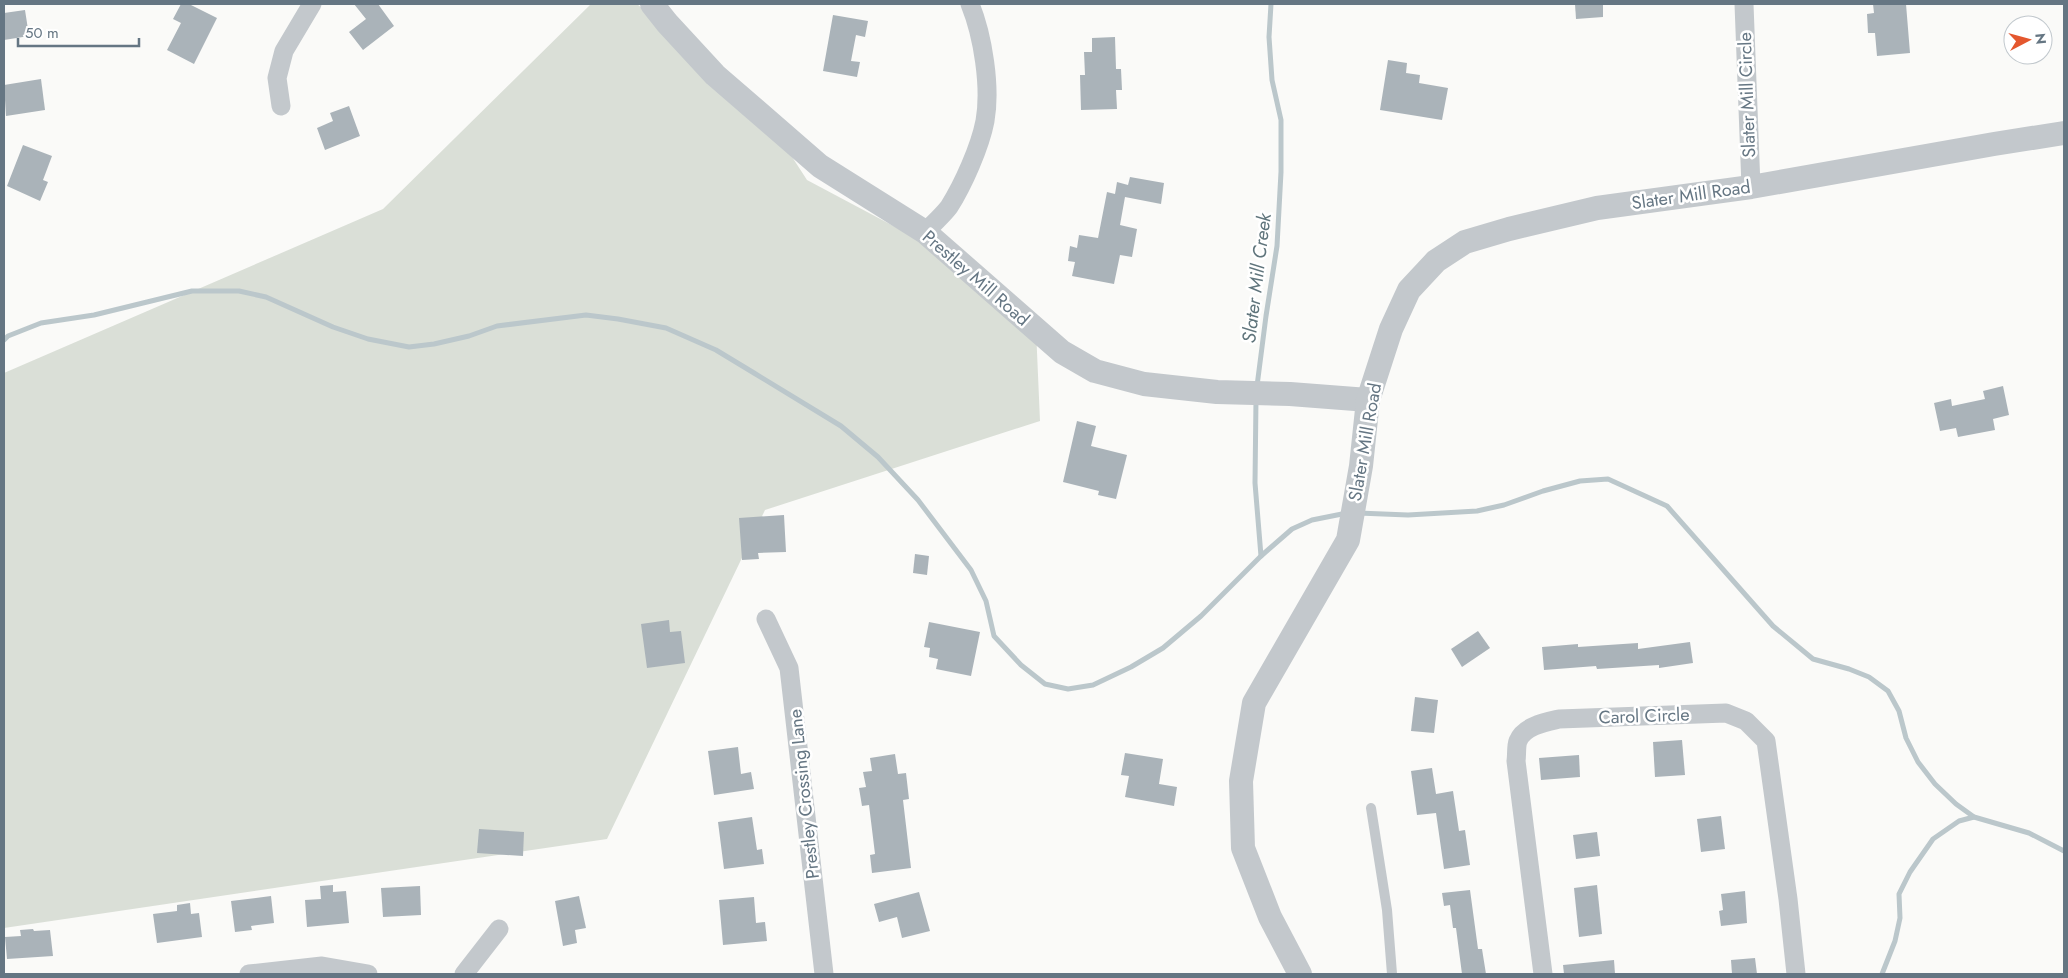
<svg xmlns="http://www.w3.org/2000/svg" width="2068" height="978" font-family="Jost,sans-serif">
<rect width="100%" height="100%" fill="#fafaf8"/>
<!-- green -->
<path fill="#dadfd7" d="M591 4H637L763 112 807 180 933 247 1036 329 1040 421 765 510 607 839 4 928V373L383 209Z"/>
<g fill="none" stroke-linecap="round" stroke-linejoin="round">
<!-- stream -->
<g stroke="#bbc7cb" stroke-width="5">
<path d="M4 340 8 336 41 323 94 315 192 291H239L266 297 333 327 368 339 409 347 434 344 469 336 497 326 586 315 618 319 666 328 716 350 754 373 841 426 878 457 918 500 971 570 986 601 994 636 1021 665 1045 684 1068 689 1093 685 1131 667 1163 648 1201 616 1261 556 1292 529 1312 520 1347 513"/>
<path d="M1257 386 1266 316 1277 246 1281 172V120L1272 80 1269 37 1271 4"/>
<path d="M1256 399 1255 483 1261 556"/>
<path d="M1358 513 1408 515 1477 511 1504 505 1543 491 1580 481 1608 479 1667 506 1773 626 1813 659 1849 669 1869 677 1888 691 1899 711 1906 738 1918 762 1935 784 1956 804 1974 817 2029 833 2064 851"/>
<path d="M1882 974 1895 941 1900 918 1899 894 1910 872 1933 839 1959 821 1974 817"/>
</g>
</g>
<!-- building -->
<g fill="#aab3b9">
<path d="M181 4H189L217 18 194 64 167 50 181 23 173 19Z"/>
<path d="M354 4H378L394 26 363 50 349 32 366 19Z"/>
<path d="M1575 4H1603V17L1576 19Z"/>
<path d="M1873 4H1906L1910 53 1877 56 1875 33H1868L1867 14 1874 13Z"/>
<path d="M25 10 29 36 4 40V13Z"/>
<path d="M833 15 868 21 865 37 856 35 851 61 860 62 857 77 823 71Z"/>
<path d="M1115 37 1116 69H1121L1122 90H1116L1117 109 1081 110 1080 75H1085L1084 52H1092V38Z"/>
<path d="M1388 60 1407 63 1406 73 1420 75 1419 83 1448 88 1442 120 1380 110Z"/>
<path d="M41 79 45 110 6 116 4 85Z"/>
<path d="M349 106 360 136 325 150 317 128 333 121 330 113Z"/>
<path d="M23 145 52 156 43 180 48 182 40 201 7 186Z"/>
<path d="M1130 177 1164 183 1161 204 1125 197 1120 225 1137 229 1132 257 1120 255 1114 284 1072 276 1075 262 1068 261 1070 246 1077 248 1079 235 1098 238 1107 192 1115 194 1117 182 1128 185Z"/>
<path d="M2003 386 2009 415 1993 419 1995 430 1958 437 1956 428 1940 431 1934 403 1951 399 1952 406 1985 399 1983 391Z"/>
<path d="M1077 421 1096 426 1091 446 1127 455 1116 499 1098 495 1099 491 1063 482Z"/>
<path d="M784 515 786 552 758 553 759 559 742 560 739 518Z"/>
<path d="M915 554 929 556 927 575 913 573Z"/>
<path d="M669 620 670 632 681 631 685 663 647 668 641 624Z"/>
<path d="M929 622 980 632 971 676 936 669 938 659 929 657 930 648 924 647Z"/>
<path d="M1478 631 1490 648 1462 667 1451 649Z"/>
<path d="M1690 642 1693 663 1659 668V665L1597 669 1596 666 1544 670 1542 647 1578 644V647L1638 643V649Z"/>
<path d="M1415 697 1438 700 1434 733 1411 731Z"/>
<path d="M1682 740 1685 775 1655 777 1653 742Z"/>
<path d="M738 747 741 774 751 772 754 789 714 795 708 751Z"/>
<path d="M1125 753 1163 759 1159 784 1177 787 1174 806 1125 797 1129 776 1121 775Z"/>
<path d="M895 754 898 774 906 773 909 799 903 800 911 868 872 873 870 855 875 854 869 805 862 806 859 788 866 787 863 772 872 771 870 758Z"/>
<path d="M1579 755 1580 777 1541 780 1539 758Z"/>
<path d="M1432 768 1436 794 1453 791 1459 831 1465 830 1470 865 1444 869 1436 813 1417 815 1411 771Z"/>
<path d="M1721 816 1725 849 1701 852 1697 819Z"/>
<path d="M752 817 757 850 762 849 764 864 724 869 718 822Z"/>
<path d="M479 829 524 832 523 856 477 853Z"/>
<path d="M1597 832 1600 856 1576 859 1573 835Z"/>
<path d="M333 885V892L346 891 349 923 307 927 305 900 321 899 320 886Z"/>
<path d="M1597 885 1602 934 1579 937 1574 888Z"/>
<path d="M420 886 421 915 383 917 381 888Z"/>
<path d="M1470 890 1478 949H1482L1486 974H1462L1456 928H1453L1450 905 1444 906 1442 893Z"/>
<path d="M1745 891 1747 923 1721 926 1719 911 1723 910 1721 894Z"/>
<path d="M919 892 930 931 902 938 897 917 879 922 874 904Z"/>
<path d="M271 896 274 923 251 926 252 930 235 932 231 901Z"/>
<path d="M579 896 586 928 575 930 577 943 563 946 555 901Z"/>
<path d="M754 897 756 923 765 922 767 941 723 945 719 900Z"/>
<path d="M190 903 191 914 199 913 202 937 157 943 153 914 177 911V905Z"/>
<path d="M33 929 34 931 50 930 53 956 7 959 5 937 21 936 20 930Z"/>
<path d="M1755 958 1757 974H1732L1731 960Z"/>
<path d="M1614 960 1615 974H1564L1563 965Z"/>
</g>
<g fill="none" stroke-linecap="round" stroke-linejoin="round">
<!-- service -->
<path stroke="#c3c8cc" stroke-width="10" d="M1371 808 1387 910 1392 974"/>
<!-- minor -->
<g stroke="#c3c8cc" stroke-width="19">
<path d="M1744 4 1751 187"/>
<path d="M281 106 277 78 284 51 312 4"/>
<path d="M925 232C933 224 942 216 949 207 963 185 980 147 985 121 991 87 983 36 970 4"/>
<path d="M766 619 789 668 824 974"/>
<path d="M249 974 322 966 368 974"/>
<path d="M464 974 499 929"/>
<path d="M1543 974 1516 761C1517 755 1516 746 1518 741 1524 726 1546 722 1559 719L1726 713 1746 721 1766 741 1788 899 1796 974"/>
</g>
<!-- tertiary -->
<g stroke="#c3c8cc" stroke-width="24">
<path d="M652 4 667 23 715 75 820 166 925 232 1062 352 1095 371 1144 384 1217 392 1290 394 1368 400"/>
<path d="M1300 974 1270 917 1243 848 1241 781 1254 703 1348 540 1361 466 1368 400 1391 329 1409 290 1436 261 1465 242 1509 229 1597 208 1751 187 1994 144 2064 133"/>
</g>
</g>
<g text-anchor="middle" stroke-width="5" stroke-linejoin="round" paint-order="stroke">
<!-- street labels -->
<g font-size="18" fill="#657683" stroke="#fff">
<text transform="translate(1747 95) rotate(-92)" y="6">Slater Mill Circle</text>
<text transform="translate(1691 195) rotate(-8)" y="6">Slater Mill Road</text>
<text transform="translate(976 278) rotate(41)" y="6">Prestley Mill Road</text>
<text transform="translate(1365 442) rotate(-80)" y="6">Slater Mill Road</text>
<text transform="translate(1644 716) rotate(-2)" y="6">Carol Circle</text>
<text transform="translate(804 794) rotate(-96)" y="6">Prestley Crossing Lane</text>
</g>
<!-- water labels -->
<g font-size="19" font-style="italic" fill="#60757c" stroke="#fff">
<text transform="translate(1256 278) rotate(-83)" y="7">Slater Mill Creek</text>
</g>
</g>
<!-- border -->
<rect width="2068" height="978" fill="none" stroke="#657683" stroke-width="10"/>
<!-- north arrow -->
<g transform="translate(2028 40) rotate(84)"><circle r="24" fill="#ffffff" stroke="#c1c8cd"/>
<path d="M0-4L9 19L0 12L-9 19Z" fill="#e4572e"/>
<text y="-8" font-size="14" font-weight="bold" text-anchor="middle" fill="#657683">N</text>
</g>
<!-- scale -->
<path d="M18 38v8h121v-8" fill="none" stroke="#657683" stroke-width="2.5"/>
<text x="25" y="38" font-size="15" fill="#657683" stroke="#ffffff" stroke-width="4" paint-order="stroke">50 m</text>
</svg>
